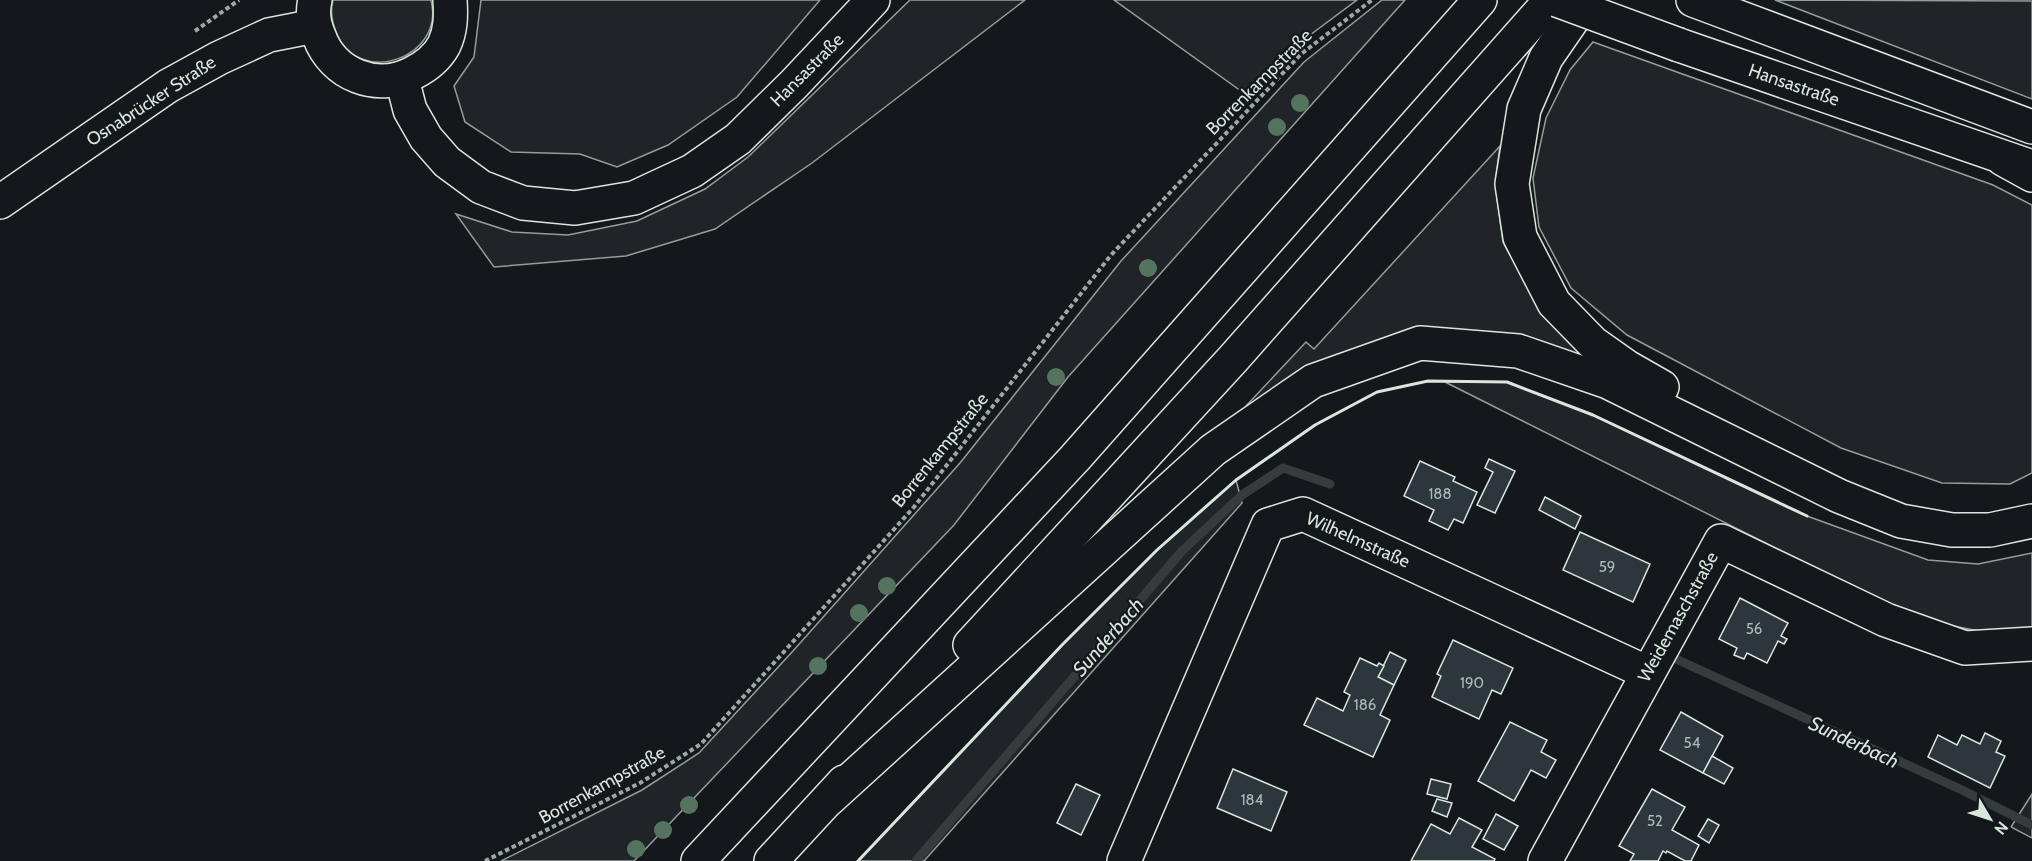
<svg xmlns="http://www.w3.org/2000/svg" width="2032" height="861" font-family="Cabin,sans-serif">
<rect width="100%" height="100%" fill="#14181c"/>
<!-- green -->
<g fill="#202428" stroke="#939e99" stroke-width="1.5">
<path d="M333 0H431C446 59 357 88 336 32 332 22 330 11 333 0Z"/>
<path d="M481 0H820L737 97 668 145 617 167 580 154 511 152 465 122 454 86 474 57Z"/>
<path d="M910 0H1025L812 163 715 229 626 256 494 267 456 214 512 232 568 235 637 221 705 189 748 157Z"/>
<path d="M1114 0H1357L1298 44 1248 96Z"/>
<path d="M1382 0H1405L1068 377 954 525 634 861H501L642 790 699 753 793 651 960 463 1121 261 1304 62Z"/>
<path d="M1775 0 2032 1V99Z"/>
<path d="M1593 42 1993 185 2032 205V473L2010 484 1942 483 1841 448 1627 335 1571 288 1539 227 1533 178 1546 118 1570 70Z"/>
<path d="M1500 146 1495 183 1503 242 1538 306 1580 349 1576 357 1416 331 1238 419 1246 406 1306 342 1314 349Z"/>
<path d="M1445 382H1507L1593 415 1807 516 1928 560 1978 564 2032 553V629C1987 638 1948 625 1905 613Z"/>
<path d="M1236 480 1242 503 924 861H858L1062 645 1157 550Z"/>
<path d="M2032 794V838L2011 827Z"/>
</g>
<g fill="none" stroke-linecap="round" stroke-linejoin="round">
<!-- stream -->
<g stroke="#363b3e" stroke-width="9">
<path d="M1676 659 1962 790 2032 825"/>
<path d="M916 861 1182 551 1242 495 1283 468 1330 484"/>
</g>
</g>
<!-- building -->
<g fill="#2c363c" stroke="#d8e6dc" stroke-width="1.5">
<path d="M1489 459 1515 471 1495 513 1477 505 1493 472 1485 468Z"/>
<path d="M1420 461 1455 477 1453 481 1477 492 1463 523 1454 519 1448 530 1429 521 1434 510 1404 496Z"/>
<path d="M1545 497 1581 516 1575 529 1539 510Z"/>
<path d="M1580 532 1650 564 1633 602 1563 570Z"/>
<path d="M1740 598 1788 623 1781 636 1787 639 1784 644 1778 641 1767 663 1747 653 1744 659 1734 655 1737 648 1719 639Z"/>
<path d="M1453 640 1513 668 1501 694 1492 690 1479 719 1432 697 1441 676 1437 674Z"/>
<path d="M1390 652 1406 660 1394 685 1378 677Z"/>
<path d="M1360 658 1377 666 1379 663 1384 666 1378 677 1394 685 1380 715 1390 720 1373 757 1304 725 1317 698 1343 711 1350 695 1344 692Z"/>
<path d="M1681 712 1723 736 1703 773 1660 750Z"/>
<path d="M1510 722 1547 740 1541 752 1556 760 1546 778 1531 770 1514 801 1478 781Z"/>
<path d="M1985 733 2001 741 1996 752 2005 756 1990 788 1928 757 1938 735 1957 745 1962 735 1980 744Z"/>
<path d="M1712 756 1733 768 1724 784 1703 773Z"/>
<path d="M1233 769 1287 792 1271 831 1217 808Z"/>
<path d="M1431 779 1451 784 1447 799 1427 794Z"/>
<path d="M1076 784 1100 795 1081 835 1057 823Z"/>
<path d="M1652 789 1685 807 1672 830 1699 845 1691 861H1685L1667 851 1666 853 1663 851 1658 861H1630L1634 854 1619 846Z"/>
<path d="M1437 799 1452 803 1447 817 1432 811Z"/>
<path d="M1496 814 1518 826 1504 850 1483 839Z"/>
<path d="M1459 818 1482 830 1472 847 1495 859 1494 861H1411L1431 824 1450 834Z"/>
<path d="M1708 819 1719 825 1709 843 1698 836Z"/>
</g>
<g fill="none" stroke-linecap="round" stroke-linejoin="round">
<!-- minor casing -->
<g stroke="#d8e6dc" stroke-width="36">
<g id="minor">
<path d="M1124 861 1268 525 1303 514 1648 673"/>
<path d="M1545 861 1721 541 1886 620 1965 648 2032 644"/>
</g>
</g>
<!-- major casing -->
<g stroke="#d8e6dc" stroke-width="36">
<g id="major">
<path d="M315 0C312 12 314 25 319 36 333 75 377 92 413 73 425 67 437 58 444 45 451 30 451 16 450 0"/>
<path d="M1693 0 2032 127"/>
<path d="M1679 45 2032 167"/>
<path d="M402 79 410 110 426 138 447 162 481 187 523 203 575 208 634 198 692 171 738 139 794 84 873 0"/>
<path d="M0 202 168 86 219 58 269 35 315 26"/>
</g>
</g>
<!-- highway casing -->
<g stroke="#d8e6dc" stroke-width="36">
<g id="highway">
<path d="M1586 0 1546 58 1524 109 1512 184 1520 237 1554 303 1593 343 1627 367 1662 387"/>
<path d="M2003 159 2032 175"/>
<path d="M970 645 1233 359 1551 0"/>
<path d="M829 799 1213 450 1313 381 1420 343 1518 351 1608 382 1839 496 1901 521 1952 530H1990L2032 521"/>
<path d="M698 861 1075 458 1480 0"/>
<path d="M771 861 844 782"/>
</g>
</g>
<!-- path -->
<g stroke="#9da8a2" stroke-width="4" stroke-dasharray="4.5 3" stroke-linecap="butt">
<path d="M195 31 239 0"/>
<path d="M485 861 640 783 701 744 914 507 1111 255 1301 54 1372 0"/>
</g>
<!-- minor -->
<use href="#minor" stroke="#14181c" stroke-width="33"/>
<!-- major -->
<use href="#major" stroke="#14181c" stroke-width="33"/>
<!-- highway -->
<use href="#highway" stroke="#14181c" stroke-width="33"/>
<!-- major-bridge casing -->
<g stroke="#d8e6dc" stroke-width="36" stroke-linecap="butt">
<path id="major-bridge" d="M1557 0 1679 45"/>
</g>
<!-- major-bridge -->
<use href="#major-bridge" stroke="#14181c" stroke-width="33"/>
<!-- wall -->
<path stroke="#d8e6dc" stroke-width="3" d="M858 861 1062 645 1157 550 1236 480 1315 425 1377 392 1428 381 1507 382 1593 415 1807 516"/>
</g>
<!-- trees -->
<g fill="#55745f">
<circle cx="1300" cy="103" r="9"/>
<circle cx="1277" cy="127" r="9"/>
<circle cx="1148" cy="268" r="9"/>
<circle cx="1056" cy="377" r="9"/>
<circle cx="887" cy="586" r="9"/>
<circle cx="859" cy="613" r="9"/>
<circle cx="818" cy="666" r="9"/>
<circle cx="689" cy="805" r="9"/>
<circle cx="663" cy="830" r="9"/>
<circle cx="636" cy="849" r="9"/>
</g>
<g text-anchor="middle" stroke-width="4.5" stroke-linejoin="round" paint-order="stroke">
<!-- number labels -->
<g font-size="15" fill="#adbab4">
<text x="1440" y="499">188</text>
<text x="1607" y="572">59</text>
<text x="1754" y="634">56</text>
<text x="1472" y="688">190</text>
<text x="1365" y="710">186</text>
<text x="1692" y="748">54</text>
<text x="1252" y="805">184</text>
<text x="1655" y="826">52</text>
</g>
<!-- street labels -->
<g font-size="18" fill="#d8e6dc" stroke="#14181c">
<text transform="translate(807 70) rotate(-45)" y="6">Hansastraße</text>
<text transform="translate(1259 82) rotate(-45)" y="6">Borrenkampstraße</text>
<text transform="translate(1794 85) rotate(19)" y="6">Hansastraße</text>
<text transform="translate(151 101) rotate(-33)" y="6">Osnabrücker Straße</text>
<text transform="translate(940 450) rotate(-51)" y="6">Borrenkampstraße</text>
<text transform="translate(1358 540) rotate(24)" y="6">Wilhelmstraße</text>
<text transform="translate(1678 617) rotate(-61)" y="6">Weidemaschstraße</text>
<text transform="translate(602 785) rotate(-29)" y="6">Borrenkampstraße</text>
</g>
<!-- water labels -->
<g font-size="20" font-style="italic" fill="#d8e6dc" stroke="#14181c">
<text transform="translate(1108 637) rotate(-49)" y="7">Sunderbach</text>
<text transform="translate(1854 742) rotate(25)" y="7">Sunderbach</text>
</g>
</g>
<!-- north arrow -->
<g transform="translate(1990 819) rotate(129)" stroke="#14181c" stroke-width="4.5" paint-order="stroke">
<path d="M0-4.5L10 22L0 15L-10 22Z" fill="#d8e6dc"/>
<text y="-9" font-size="16" font-weight="bold" text-anchor="middle" fill="#d8e6dc">N</text>
</g>
</svg>
